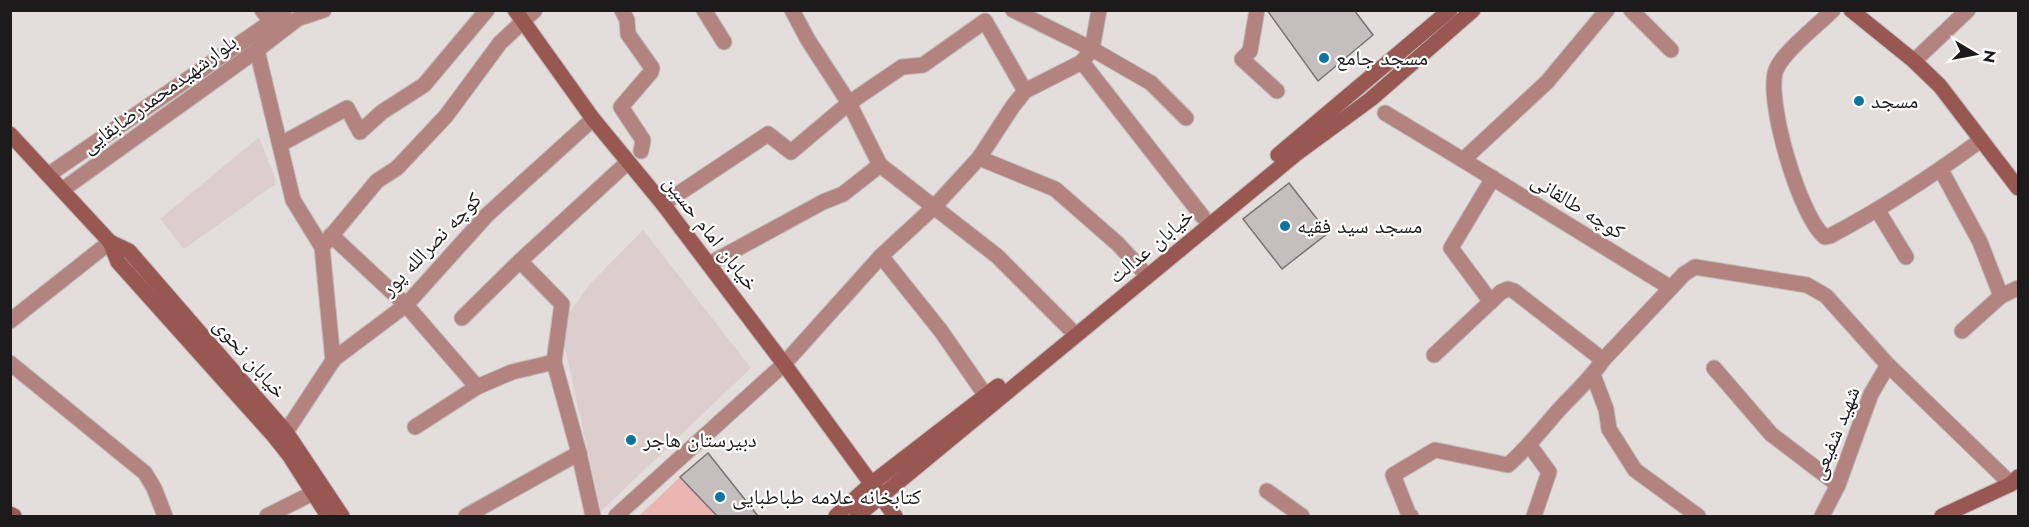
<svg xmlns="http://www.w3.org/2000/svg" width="2029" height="527" font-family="Jost,'Noto Naskh Arabic',sans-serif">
<rect width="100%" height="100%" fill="#e3dddc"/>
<!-- built -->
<g fill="#dccecc">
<path d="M259 137 277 183 184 249 160 219Z"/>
<path d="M643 230 751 368 601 511 560 325 590 284Z"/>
</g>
<!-- green -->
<path fill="#ebb6b1" d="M680 477 717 516H639Z"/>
<!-- building -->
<g fill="#c4bfbe" stroke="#787373" stroke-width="1.5">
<path d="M1267 10H1354L1373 35 1318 81Z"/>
<path d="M1289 183 1328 233 1282 269 1243 219Z"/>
<path d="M708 453 758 516H717L680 477Z"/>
</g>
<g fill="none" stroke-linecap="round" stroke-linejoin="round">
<!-- street casing -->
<g stroke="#bfbab9" stroke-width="17">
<g id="street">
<path d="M262 10 271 22"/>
<path d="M622 10 627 20 628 34 652 68 651 72 621 107 643 140 641 151"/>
<path d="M704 10 724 42"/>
<path d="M792 10 808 40 849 103 880 165 997 256 1070 329"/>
<path d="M1013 10 1092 49 1151 83 1186 118"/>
<path d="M1099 10 1092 49 1082 62 1203 217"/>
<path d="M1257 10 1250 51 1242 59 1277 91"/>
<path d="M1607 10 1547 82 1463 160 1671 288"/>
<path d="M1631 10 1671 50"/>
<path d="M1833 10C1818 25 1783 52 1776 70 1765 99 1800 218 1825 237L1830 236C1885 207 1932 176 1981 140"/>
<path d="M300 18 324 10"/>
<path d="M257 50 293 200 322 247 333 361"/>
<path d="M1914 61 1968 10"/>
<path d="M1385 113 1463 160"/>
<path d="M281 144 347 108 360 132 382 112 424 85 487 10"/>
<path d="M979 158 1055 189 1118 244 1141 269"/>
<path d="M1941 170 1980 242 2001 296"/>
<path d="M48 175 271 22 285 10"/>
<path d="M62 190 257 50 309 10"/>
<path d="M663 204 768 134 791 152 849 103 902 67 923 65 985 21 1025 91"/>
<path d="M1878 211 1906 257"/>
<path d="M331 235 406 305 477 387 415 427"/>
<path d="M322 247 377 181 397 168 446 116 500 43 535 10"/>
<path d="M881 256 941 331 986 396"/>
<path d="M520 261 628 162"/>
<path d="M709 264 823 202 843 194 880 165"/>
<path d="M1491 302 1451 248 1493 178"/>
<path d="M462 318 520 261 562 304 554 362 579 453 593 516"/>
<path d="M10 321 110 242"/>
<path d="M1962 331 2001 296 2018 288"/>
<path d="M1434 355 1501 292 1508 289 1514 291 1603 360"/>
<path d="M10 363 145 473 154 488 165 516"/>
<path d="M1714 368 1771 434 1838 485"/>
<path d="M1593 375 1606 409 1609 429 1635 470 1698 516"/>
<path d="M477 387 512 372 554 362"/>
<path d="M286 432 334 359 406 305 487 215 593 119"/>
<path d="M1530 446 1549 472 1534 516"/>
<path d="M1267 491 1302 516"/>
<path d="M267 516 313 493"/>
<path d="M466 516 579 453"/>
<path d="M616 516 784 364 881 256 934 207 979 158 1013 106 1025 91 1082 62"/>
<path d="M1411 516 1409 515 1393 475 1435 450 1508 465C1527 448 1540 432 1556 413 1572 395 1590 380 1603 360L1684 274 1695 267 1807 285 1826 296 1888 365 2011 484"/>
<path d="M1822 516 1838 485 1871 394 1888 365"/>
</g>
</g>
<!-- secondary casing -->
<g stroke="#bfbab9" stroke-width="17">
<g id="secondary">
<path d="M515 10 593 119 663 204 784 364 895 516"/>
<path d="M1851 10 1914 61 1940 86 2018 188"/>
<path d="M10 134 110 242 129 251 286 432 342 516"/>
<path d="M1278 155 1450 10"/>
<path d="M110 242 118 262 274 436 289 455 328 516"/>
<path d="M10 514 14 516"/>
<path d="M836 516 871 484 998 386"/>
<path d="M857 516 1296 154 1371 99 1473 10"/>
<path d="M1942 516 2011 484 2018 477"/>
</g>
</g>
<!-- street -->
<use href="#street" stroke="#b3847f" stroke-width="15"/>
<!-- secondary -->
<use href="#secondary" stroke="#995752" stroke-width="15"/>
</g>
<!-- markers -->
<g fill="#0d739f" stroke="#fff" stroke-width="2">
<circle cx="1324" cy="58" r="6"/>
<circle cx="1859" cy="101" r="6"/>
<circle cx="1285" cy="226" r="6"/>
<circle cx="631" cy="440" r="6"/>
<circle cx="720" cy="497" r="6"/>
</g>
<g text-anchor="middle" stroke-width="4.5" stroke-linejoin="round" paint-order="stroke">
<!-- poi labels -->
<g font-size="21" fill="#1c1a1a" stroke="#fff" text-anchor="start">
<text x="1336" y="65">مسجد جامع</text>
<text x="1871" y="108">مسجد</text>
<text x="1297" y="233">مسجد سید فقیه</text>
<text x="643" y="447">دبیرستان هاجر</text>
<text x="732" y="504">کتابخانه علامه طباطبایی</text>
</g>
<!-- street labels -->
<g font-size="21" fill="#1c1a1a" stroke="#fff">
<text transform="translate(159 94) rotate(-36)" y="7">بلوارشهیدمحمدرضابقایی</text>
<text transform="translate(1578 206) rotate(32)" y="7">کوچه طالقانی</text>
<text transform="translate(711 233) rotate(52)" y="7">خیابان امام حسین</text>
<text transform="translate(431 244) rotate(-46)" y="7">کوچه نصرالله پور</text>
<text transform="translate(1151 246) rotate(-40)" y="7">خیابان عدالت</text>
<text transform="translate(250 358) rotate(49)" y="7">خیابان نحوی</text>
<text transform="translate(1835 433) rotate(-68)" y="7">شهید شفیعی</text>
</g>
</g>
<!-- border -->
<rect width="2029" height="527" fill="none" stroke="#1c1a1a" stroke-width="24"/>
<!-- north arrow -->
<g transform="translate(1975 54) rotate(100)" stroke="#ffffff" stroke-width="4.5" paint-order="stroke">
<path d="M0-4.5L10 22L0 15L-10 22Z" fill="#1c1a1a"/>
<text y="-9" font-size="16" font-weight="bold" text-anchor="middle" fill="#1c1a1a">N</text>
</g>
</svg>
